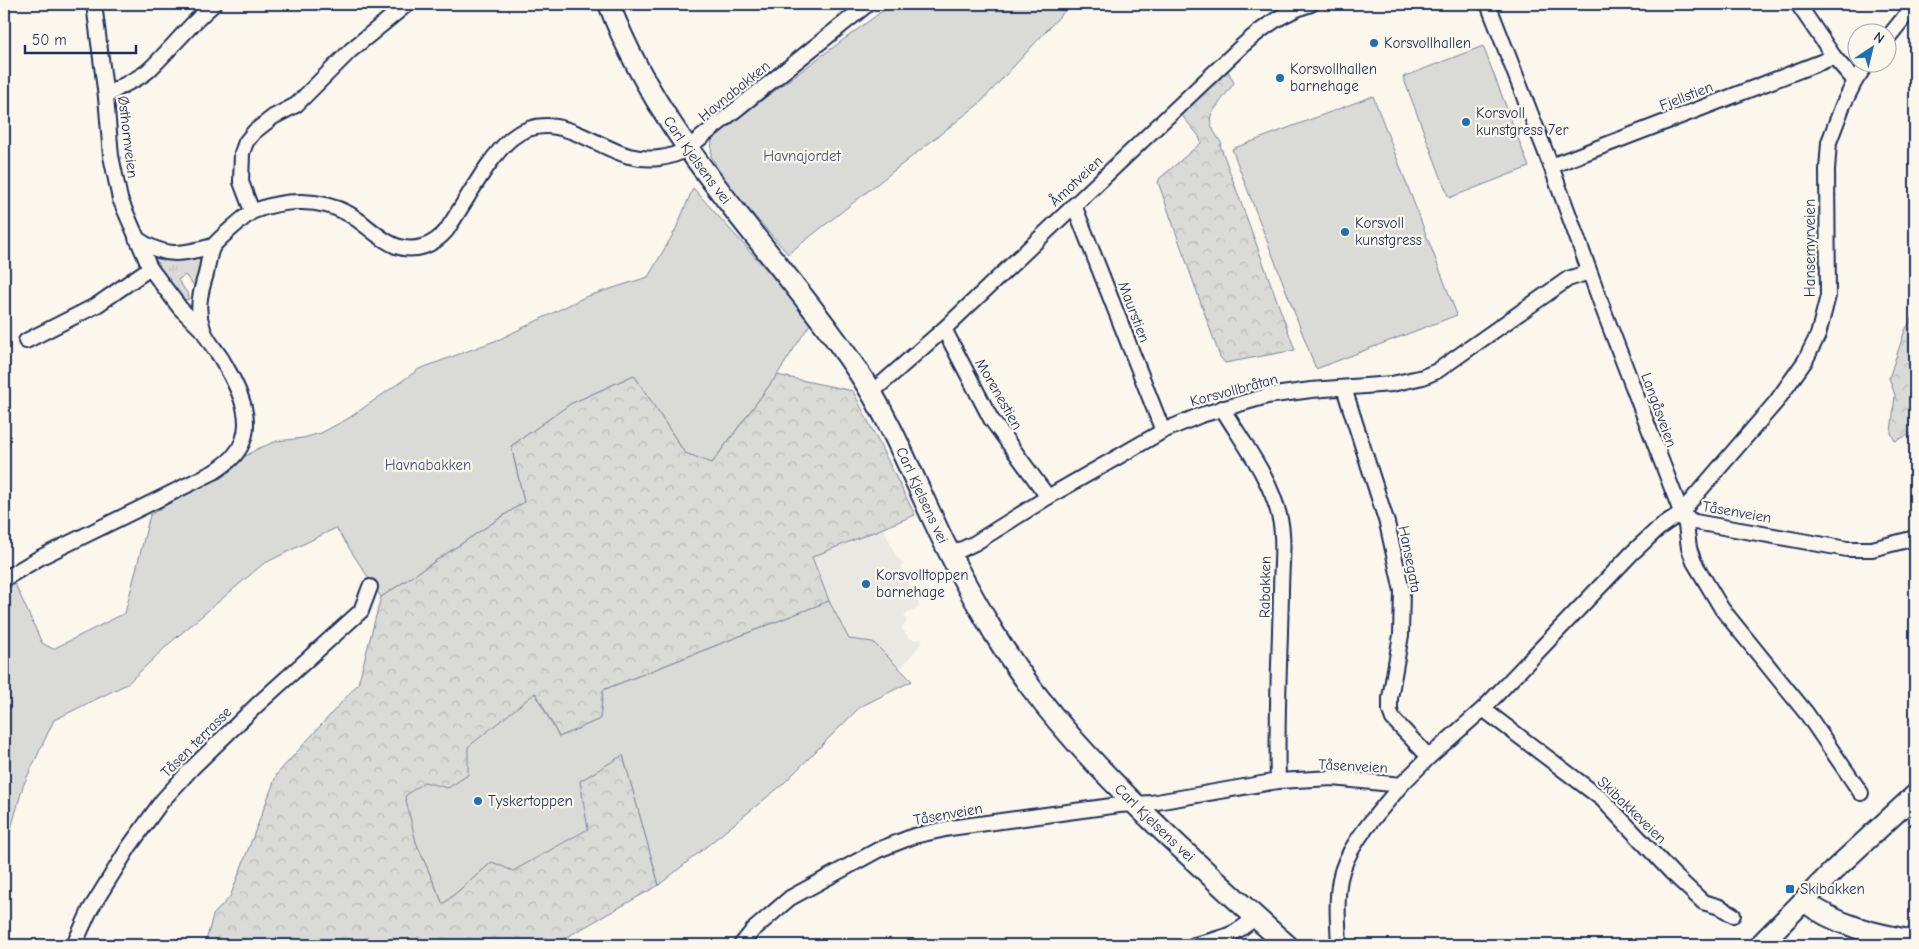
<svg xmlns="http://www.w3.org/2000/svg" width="1919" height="949" font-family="'Comic Neue',sans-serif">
<defs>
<pattern id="grass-tufts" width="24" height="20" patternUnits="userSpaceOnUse" patternTransform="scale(1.25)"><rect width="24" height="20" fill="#dadad7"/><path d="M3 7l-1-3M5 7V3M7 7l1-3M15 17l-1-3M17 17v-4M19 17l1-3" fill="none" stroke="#babbbb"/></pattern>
<pattern id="forest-crowns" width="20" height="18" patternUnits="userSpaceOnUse" patternTransform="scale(1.25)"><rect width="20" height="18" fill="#dadad7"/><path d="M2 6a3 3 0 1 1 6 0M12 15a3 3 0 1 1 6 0" fill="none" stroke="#babbbb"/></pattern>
</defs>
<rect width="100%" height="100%" fill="#fbf7ec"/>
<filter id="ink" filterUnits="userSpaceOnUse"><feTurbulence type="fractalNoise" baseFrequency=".02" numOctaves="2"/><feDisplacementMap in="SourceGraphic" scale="10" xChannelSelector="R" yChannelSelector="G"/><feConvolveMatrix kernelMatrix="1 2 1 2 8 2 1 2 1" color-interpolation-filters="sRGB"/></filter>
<g filter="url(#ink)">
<!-- built -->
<path fill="#eae8e2" d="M883 528 897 558H899L903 565 901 566 920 607 904 615 907 622 901 628 909 638 917 640 921 639 922 643 900 669 873 642 849 639 829 601 812 557Z"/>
<!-- grass -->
<path fill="url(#grass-tufts)" stroke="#7a849a" d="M158 257 181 260 199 258 201 261 195 287 185 275 178 280 188 294 189 299 184 300 177 295 155 263V258Z"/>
<!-- forest -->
<g fill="url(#forest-crowns)" stroke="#7a849a">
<path d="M1227 69 1234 83 1212 113C1207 124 1216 134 1222 144L1220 145 1295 350 1225 363 1220 357 1158 182 1160 178 1201 143 1199 136 1180 113Z"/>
<path d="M1915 314V432L1895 441 1891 433 1895 395 1889 378 1905 330Z"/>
<path d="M634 375 685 453 712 463 777 375 853 391 915 515 812 557 829 601 603 690 600 719 559 737 536 693 468 775 449 788 416 842 443 904 492 862 580 781 623 754 659 885 553 945H205L213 915 230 897 277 774 358 684 381 597 524 502 511 446 570 404Z"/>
</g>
<!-- park -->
<g fill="#dadad7" stroke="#7a849a">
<path d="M899 4H1071L980 103 788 254 724 181 711 156 712 137 881 12Z"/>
<path d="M1483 46 1529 167 1449 198 1403 77Z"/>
<path d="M1373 96 1457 315 1316 369 1232 149Z"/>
<path d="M693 188 790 296 810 324 777 375 712 463 685 453 634 375 570 404 511 446 524 502 381 597 336 528 263 564 171 642 127 684 54 720 23 786 4 854 5 590 15 584 42 643 53 649 125 613 150 515 257 449 277 441 303 438 321 433 349 418 419 369 500 339 585 297 648 277 675 231Z"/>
<path d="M829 601 849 639 873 642 912 681 860 707 782 785 659 885 623 755 580 781 588 829 513 871 492 862 443 904 416 842 405 796 424 782 448 788 468 775V747L535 693 559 737 600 719 603 690Z"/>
</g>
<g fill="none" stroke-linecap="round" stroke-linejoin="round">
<!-- street casing -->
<g stroke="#1b2f5e" stroke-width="18">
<g id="street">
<path d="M94 4 106 97 111 156 120 199 150 268 180 308 203 331"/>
<path d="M1488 4 1551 166 1605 314 1686 525 1689 548 1694 562 1722 609 1807 714 1861 793"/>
<path d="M1798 4 1834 57 1855 81"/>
<path d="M1886 40 1915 4"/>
<path d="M106 97C119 85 137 81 149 70 171 49 190 24 214 4"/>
<path d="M1551 166 1834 57"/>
<path d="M1074 205 1163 431"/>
<path d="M252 211 241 182 242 153 246 142 254 132 273 117 296 105 351 50 407 4"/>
<path d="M136 238C164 258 181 255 213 246"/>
<path d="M944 329 991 419 1048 497"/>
<path d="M26 341 97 305 150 268"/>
<path d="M1344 388 1387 523 1402 591 1401 635 1390 698V711L1393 719 1429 757"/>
<path d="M871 393 944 329 1243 45C1265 26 1284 12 1311 4"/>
<path d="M1222 408C1243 443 1271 478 1280 519 1285 541 1281 568 1281 591 1280 654 1276 717 1278 781"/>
<path d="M1680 515 1689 503 1776 402 1805 361 1818 335 1828 296 1827 170 1829 142 1843 105 1855 81 1868 62"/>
<path d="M1680 515 1695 522 1847 549H1872L1915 538"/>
<path d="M950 555 975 543 1048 497 1163 431 1201 415 1267 396 1311 390 1392 384 1423 377 1437 371 1568 279 1589 272"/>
<path d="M4 579 41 557 214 472C220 468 227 463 232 458 261 428 239 388 221 358 215 349 206 339 203 329 196 310 200 293 206 274 208 266 209 251 214 245 219 239 248 213 254 211 284 199 320 198 349 214 365 223 378 239 396 246 415 253 434 245 446 231 464 205 489 156 512 138 553 107 591 145 629 156 649 161 671 159 688 148L868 4"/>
<path d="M1483 709 1602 799 1672 873 1703 902 1720 907 1733 915"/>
<path d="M74 945 90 910 129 847 162 801 192 768 258 704 361 611 370 587"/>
<path d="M741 945 753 930 790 898 878 850 914 836 950 828 1119 805 1151 803 1278 781 1333 778 1401 785 1429 757 1483 709 1633 552C1648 539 1662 522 1680 515"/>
<path d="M1194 945C1219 939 1236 936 1255 917"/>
<path d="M1339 945C1338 923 1336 901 1340 879 1347 844 1380 812 1401 785"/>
</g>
</g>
<!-- secondary casing -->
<g stroke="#1b2f5e" stroke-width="24">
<g id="secondary">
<path id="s1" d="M609 4C662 146 776 249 859 373 889 418 910 470 933 519 951 559 972 596 994 633 1040 709 1102 773 1166 834 1206 872 1246 909 1287 945"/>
<path d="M1804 901C1835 925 1877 935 1915 941"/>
<path d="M1760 945 1835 869 1915 795"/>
</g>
</g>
<!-- street -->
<use href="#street" stroke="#fbf7ec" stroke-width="14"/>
<!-- secondary -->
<use href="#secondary" stroke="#fbf7ec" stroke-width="20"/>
</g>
</g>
<!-- markers -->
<g fill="#1f6fb2" stroke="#fbf7ec" stroke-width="2">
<circle cx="1374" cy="43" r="5"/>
<circle cx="1280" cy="78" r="5"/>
<circle cx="1466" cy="122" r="5"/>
<circle cx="1345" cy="232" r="5"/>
<circle cx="866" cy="584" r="5"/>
<circle cx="478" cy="801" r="5"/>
<rect x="1785" y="884" width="10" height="10" rx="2.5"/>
</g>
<g text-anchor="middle" stroke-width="4.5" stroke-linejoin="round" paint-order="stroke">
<!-- poi labels -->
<g font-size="15" fill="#1b2f5e" stroke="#fbf7ec" text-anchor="start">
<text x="1384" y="48">Korsvollhallen</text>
<text x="1290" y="74">Korsvollhallen<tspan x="1290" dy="17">barnehage</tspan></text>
<text x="1476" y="118">Korsvoll<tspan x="1476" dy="17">kunstgress 7er</tspan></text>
<text x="1355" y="228">Korsvoll<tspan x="1355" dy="17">kunstgress</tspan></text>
<text x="876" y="580">Korsvolltoppen<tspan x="876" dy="17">barnehage</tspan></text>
<text x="488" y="806">Tyskertoppen</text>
<text x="1800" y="894">Skibakken</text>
</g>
<!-- street labels -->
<g font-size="15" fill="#1b2f5e" stroke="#fbf7ec">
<text transform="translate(734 91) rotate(-39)" y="5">Havnabakken</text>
<text transform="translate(1686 96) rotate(-21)" y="5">Fjellstien</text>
<text transform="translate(128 137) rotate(83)" y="5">Østhornveien</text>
<text dy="5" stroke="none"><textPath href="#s1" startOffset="180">Carl Kjelsens vei</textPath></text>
<text transform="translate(1076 181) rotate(-43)" y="5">Åmotveien</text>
<text transform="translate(1810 248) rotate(-90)" y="5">Hansemyrveien</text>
<text transform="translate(1134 312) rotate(69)" y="5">Maurstien</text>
<text transform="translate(1234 390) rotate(-15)" y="5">Korsvollbråtan</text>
<text transform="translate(999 394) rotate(60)" y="5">Morenestien</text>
<text transform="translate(1659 410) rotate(70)" y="5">Langåsveien</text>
<text dy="5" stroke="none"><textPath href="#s1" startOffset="585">Carl Kjelsens vei</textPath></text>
<text transform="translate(1737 512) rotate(10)" y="5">Tåsenveien</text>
<text transform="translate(1410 559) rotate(79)" y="5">Hansegata</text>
<text transform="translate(1265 587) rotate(-89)" y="5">Rabakken</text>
<text transform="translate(196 742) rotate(-45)" y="5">Tåsen terrasse</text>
<text transform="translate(1353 766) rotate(3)" y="5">Tåsenveien</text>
<text transform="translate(1632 810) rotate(44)" y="5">Skibakkeveien</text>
<text transform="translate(948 814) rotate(-10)" y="5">Tåsenveien</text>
<text dy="5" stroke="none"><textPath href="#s1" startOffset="990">Carl Kjelsens vei</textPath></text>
</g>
<!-- park labels -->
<g font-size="15" fill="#415176" stroke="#fbf7ec">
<text x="802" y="161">Havnajordet</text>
<text x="428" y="470">Havnabakken</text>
</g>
</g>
<!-- margin -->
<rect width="1919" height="949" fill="none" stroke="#fbf7ec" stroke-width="20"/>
<rect x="10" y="10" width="1899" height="929" fill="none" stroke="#1b2f5e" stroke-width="2" filter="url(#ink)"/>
<!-- north arrow -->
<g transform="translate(1872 48) rotate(35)"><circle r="24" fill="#fbf7ec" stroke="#a1a7b3"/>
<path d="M0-4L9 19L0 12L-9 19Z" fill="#1f6fb2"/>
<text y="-8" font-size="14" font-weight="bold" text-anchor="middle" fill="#1b2f5e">N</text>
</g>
<!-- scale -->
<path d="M25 45v8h111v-8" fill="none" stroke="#1b2f5e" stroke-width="2.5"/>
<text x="32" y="45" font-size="15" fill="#1b2f5e" stroke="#fbf7ec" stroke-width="4" paint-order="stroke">50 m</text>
</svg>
